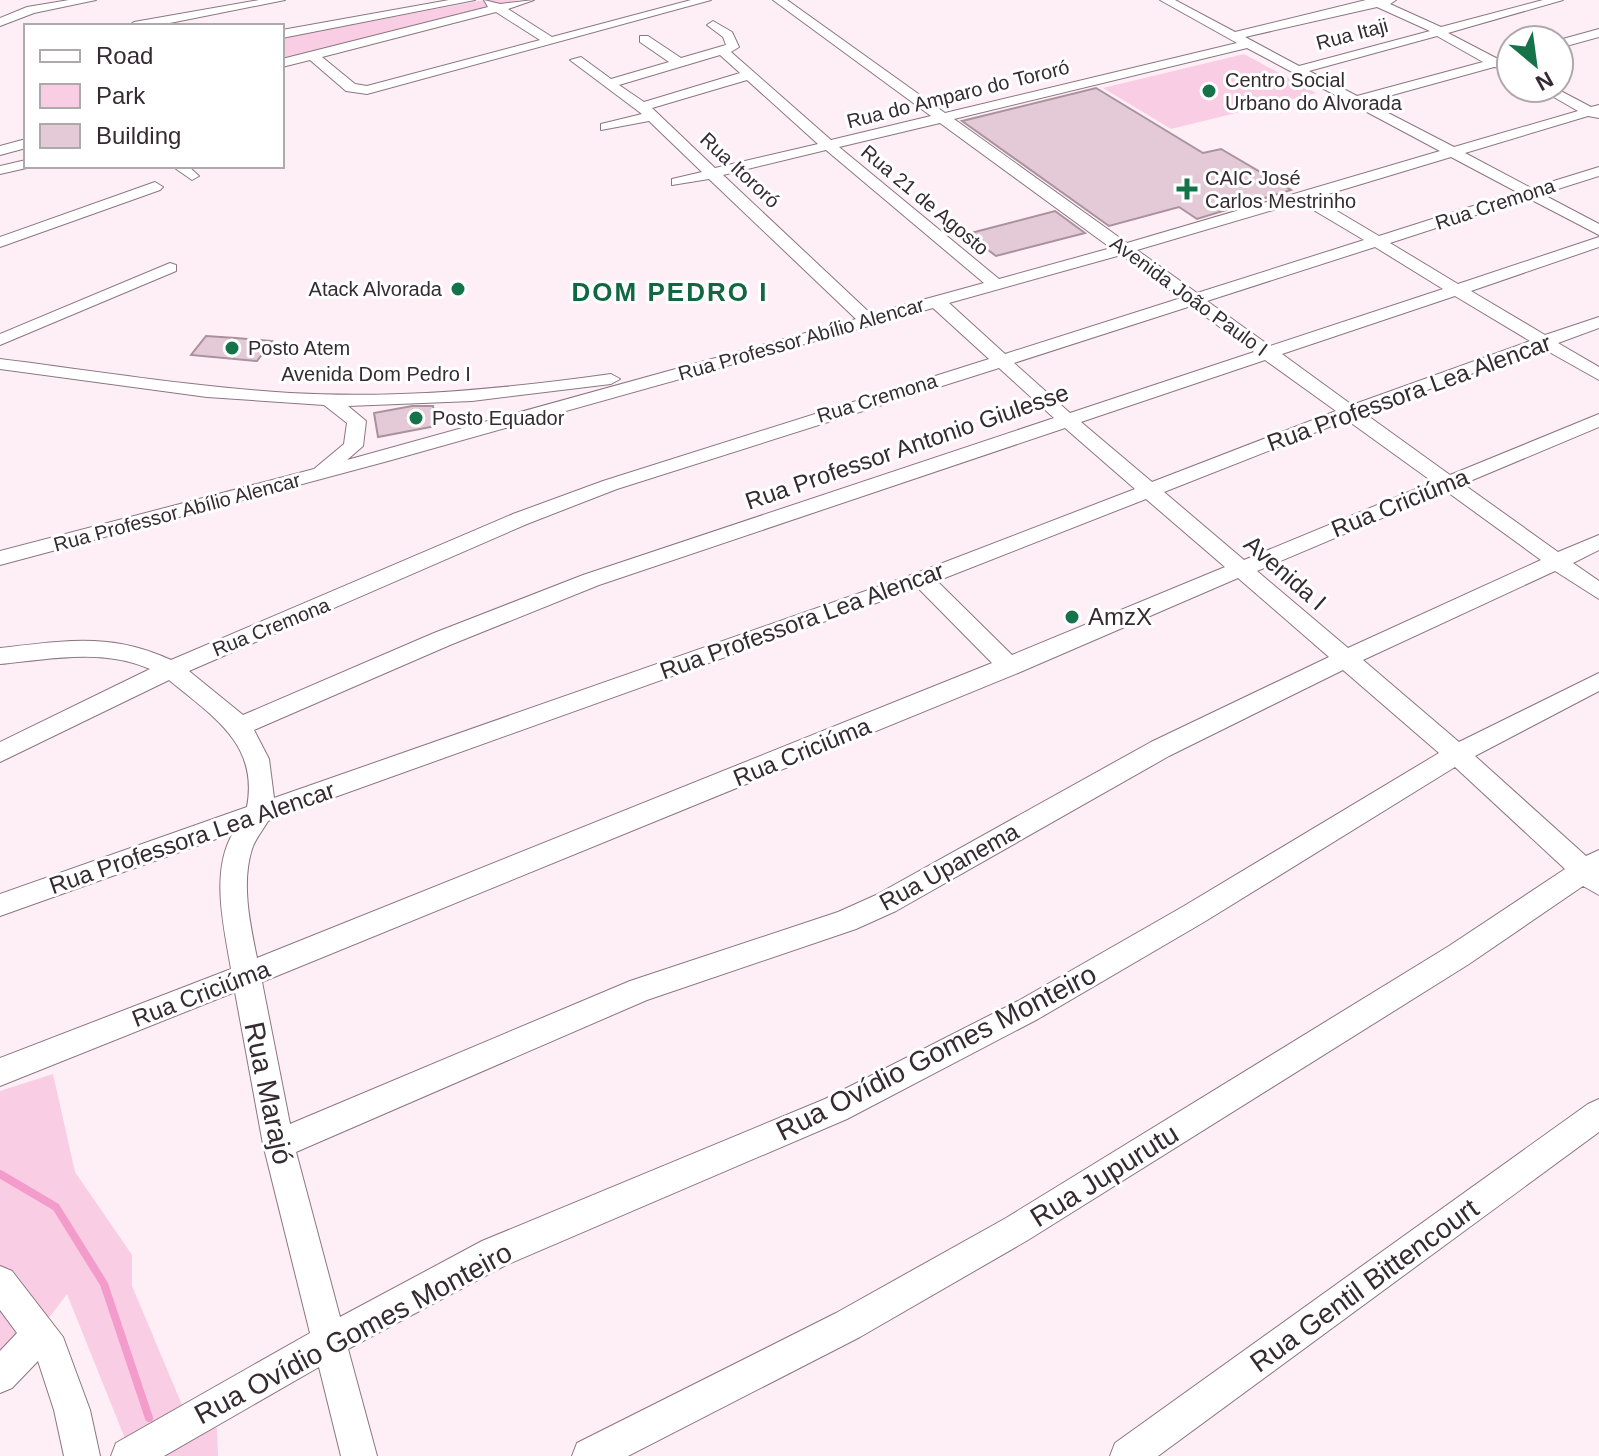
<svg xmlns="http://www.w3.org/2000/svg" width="1599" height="1456" font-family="Helvetica,sans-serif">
<rect width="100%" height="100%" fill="#feeff6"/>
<!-- green -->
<g fill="#f9cde3">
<path d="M484 0H519L282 60V38Z"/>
<path d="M1244 54 1316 93 1171 129 1103 88Z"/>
<path d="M53 1074 75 1172 132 1255V1286L182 1405 203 1426 217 1428 218 1456H132L67 1294 0 1382V1091Z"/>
</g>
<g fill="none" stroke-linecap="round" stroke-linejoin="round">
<!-- stream -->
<path stroke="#f39bcb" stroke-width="8" d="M0 1174 56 1207 104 1284 149 1418"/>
</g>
<!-- building -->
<g fill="#e3cad6" stroke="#a9929d" stroke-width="2">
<path d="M1096 88 1203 153 1221 149 1291 190 1197 219 1179 207 1109 226 962 121Z"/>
<path d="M1055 211 1085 233 996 256 967 234Z"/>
<path d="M206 336 236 338 272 341 257 361 191 355Z"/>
<path d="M412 406H433L436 426 378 437 374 413Z"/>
</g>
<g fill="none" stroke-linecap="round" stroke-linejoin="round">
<!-- minor casing -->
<g stroke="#8c7681" stroke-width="2">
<g id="minor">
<path d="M69 0H96L34 13 0 26V18L27 7Z"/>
<path d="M259 0H285L155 26H128L134 22Z"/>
<path d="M449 0H475L282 38V30Z"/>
<path d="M484 0 500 4 534 0 508 9 552 37 691 0H711L367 94 346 91 310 60 282 67V59L488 7ZM496 12 540 40 367 86 355 84 322 57Z"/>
<path d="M773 0H787L945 113 1237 43 1160 0H1175L1235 32 1366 0H1396L1390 4 1441 27 1543 0H1563L1448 33 1496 58 1511 54 1507 69 1494 67 1367 102 1454 147 1578 111 1538 88H1555L1591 107 1599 105V118L1588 116 1465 153 1531 188 1599 167V176L1542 194 1599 224V235L1528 198 1390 243 1458 284 1599 237V247L1471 291 1545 335 1599 317V328L1558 343 1599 367V380L1542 348 1364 413 1450 475 1599 414V427L1463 484 1558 552 1599 535V550L1573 563 1599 581V599L1555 571 1363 660 1459 742 1599 673V691L1475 756 1586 856 1599 850V895L1583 886 1469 964 1028 1240 860 1337 628 1456H572L577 1443 836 1313 1006 1218 1449 946 1565 869 1455 767 1204 922 1038 1019 847 1119 506 1265 348 1349 377 1456H341L319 1367 164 1456H111L116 1443 310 1333 263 1144 235 992 0 1086V1058L231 969C224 927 210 872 233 833L0 916V894L247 807C259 743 212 716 169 680L0 762V742L150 669C103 648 50 659 0 664V648C64 641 110 632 171 660L513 514 603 481 989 359 933 308 388 461 0 565V551L314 469 344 444 347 423 324 405 207 397 0 369V359C96 371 193 387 290 393 397 399 505 389 611 374L620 379 611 384 472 401 348 406 366 421 363 446 347 460 856 319 709 179 672 185V179L702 172 649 121 601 130V124L642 114 570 60 581 57 611 79 669 62 640 42V36H648L681 58 726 45 723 37 707 25 713 21 732 32 739 47 731 52 831 140 931 116ZM1377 7 1430 31 1299 66 1245 37ZM1437 36 1483 62 1357 96 1309 71ZM1247 48 1440 151 1127 243 954 119ZM720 55 740 73 644 102 619 85ZM747 80 818 144 715 168 652 108ZM940 123 1111 248 999 279 839 147ZM826 150 984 283 871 314 723 175ZM1451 157 1517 192 1379 236 1315 198ZM1300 202 1364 240 1197 293 1137 250ZM1375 247 1443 289 1270 346 1207 301ZM1121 255 1181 298 1005 354 949 303ZM1455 296 1530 341 1352 405 1282 354ZM1191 306 1254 352 1070 413 1014 363ZM1265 360 1336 411 1152 482 1081 422ZM999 368 1054 418 583 575 434 633 243 715 189 671 527 524 617 489ZM1347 420 1433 482 1244 560 1164 492ZM1065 428 1135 489 914 574 274 798 269 759 254 730 450 645 599 585ZM1446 491 1541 560 1348 648 1257 571ZM1146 499 1225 567 1012 655 937 581ZM1238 578 1329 657 1151 742 876 895 838 912 630 981 290 1124 262 982 1018 673ZM918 588 992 663 257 958C250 924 241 883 252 849 255 839 263 830 268 821ZM1343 670 1439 753 1184 906 1018 1001 825 1099 482 1241 340 1317 296 1152 647 1000 856 929 896 911 1169 756Z"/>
<path d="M1599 29V37L1559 48V40Z"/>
<path d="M26 139V148L0 155V146Z"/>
<path d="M26 160V166L31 167 0 174V166Z"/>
<path d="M172 166H188L199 176 192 180Z"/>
<path d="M155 182 163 187 160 190 0 247V237Z"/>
<path d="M170 263 176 265V271L0 345V334Z"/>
<path d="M1599 1099V1132L1158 1456H1110L1115 1443 1588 1104Z"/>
<path d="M0 1266 12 1271 63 1337 90 1410 100 1456H64L54 1410 38 1361 12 1388 0 1393V1351L17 1333 0 1310Z"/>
</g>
</g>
<!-- minor -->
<use href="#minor" fill="#fff" fill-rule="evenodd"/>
</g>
<!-- markers -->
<g fill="#157349" stroke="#fff" stroke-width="3">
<circle cx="1209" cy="91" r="8"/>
<path d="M1183 177h8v8h8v8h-8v8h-8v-8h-8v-8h8z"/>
<circle cx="458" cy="289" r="8"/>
<circle cx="232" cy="348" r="8"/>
<circle cx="416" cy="418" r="8"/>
<circle cx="1072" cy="617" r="8"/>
</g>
<g text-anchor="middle" stroke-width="6" stroke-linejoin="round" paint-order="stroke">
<!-- far-street labels -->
<g font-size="20" fill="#352b30" stroke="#fff">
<text transform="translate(1352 34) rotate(-15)" y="7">Rua Itaji</text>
<text transform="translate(958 94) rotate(-14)" y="7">Rua do Amparo do Tororó</text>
<text transform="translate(740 170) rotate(43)" y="7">Rua Itororó</text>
<text transform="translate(925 200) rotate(40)" y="7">Rua 21 de Agosto</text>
<text transform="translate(1495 204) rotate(-18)" y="7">Rua Cremona</text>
<text transform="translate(1189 296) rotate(36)" y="7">Avenida João Paulo I</text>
<text transform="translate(801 339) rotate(-16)" y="7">Rua Professor Abílio Alencar</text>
<text x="376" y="381">Avenida Dom Pedro I</text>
<text transform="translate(877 398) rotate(-17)" y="7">Rua Cremona</text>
<text transform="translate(177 512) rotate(-15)" y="7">Rua Professor Abílio Alencar</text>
<text transform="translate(271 627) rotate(-22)" y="7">Rua Cremona</text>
</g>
<!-- far-poi labels -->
<g font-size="20" fill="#352b30" stroke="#fff" text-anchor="start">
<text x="1225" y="87">Centro Social<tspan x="1225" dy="23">Urbano do Alvorada</tspan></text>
<text x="1205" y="185">CAIC José<tspan x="1205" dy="23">Carlos Mestrinho</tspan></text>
<text x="442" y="296" text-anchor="end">Atack Alvorada</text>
<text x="248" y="355">Posto Atem</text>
<text x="432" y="425">Posto Equador</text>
</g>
<!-- street labels -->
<g font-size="24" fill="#352b30" stroke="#fff">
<text transform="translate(1409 393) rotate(-20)" y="8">Rua Professora Lea Alencar</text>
<text transform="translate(907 447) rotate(-19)" y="8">Rua Professor Antonio Giulesse</text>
<text transform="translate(1400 503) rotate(-22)" y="8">Rua Criciúma</text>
<text transform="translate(1285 573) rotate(41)" y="8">Avenida I</text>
<text transform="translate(802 621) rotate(-20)" y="8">Rua Professora Lea Alencar</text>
<text transform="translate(802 752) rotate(-22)" y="8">Rua Criciúma</text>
<text transform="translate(192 838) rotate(-19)" y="8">Rua Professora Lea Alencar</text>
<text transform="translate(949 867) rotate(-29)" y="8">Rua Upanema</text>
<text transform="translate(201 994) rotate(-21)" y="8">Rua Criciúma</text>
</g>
<!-- poi labels -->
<g font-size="24" fill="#352b30" stroke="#fff" text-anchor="start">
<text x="1088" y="625">AmzX</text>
</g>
<!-- far-district labels -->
<g font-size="26" font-weight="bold" letter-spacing="2" fill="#116741" stroke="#fff">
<text x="670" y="301">DOM PEDRO I</text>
</g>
<!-- near-street labels -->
<g font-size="28" fill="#352b30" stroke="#fff">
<text transform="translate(936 1052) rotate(-27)" y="10">Rua Ovídio Gomes Monteiro</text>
<text transform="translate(269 1093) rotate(78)" y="10">Rua Marajó</text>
<text transform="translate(1104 1175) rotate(-32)" y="10">Rua Jupurutu</text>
<text transform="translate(1364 1285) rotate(-36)" y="10">Rua Gentil Bittencourt</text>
<text transform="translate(353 1333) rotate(-28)" y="10">Rua Ovídio Gomes Monteiro</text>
</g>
</g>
<!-- legend -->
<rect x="24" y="24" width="260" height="144" fill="#ffffff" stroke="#aeaaac" stroke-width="2"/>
<rect x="40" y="50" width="40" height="12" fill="#ffffff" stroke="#aeaaac" stroke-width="2"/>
<text x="96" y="64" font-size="24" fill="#352b30">Road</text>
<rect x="40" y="84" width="40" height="24" fill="#f9cde3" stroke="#aeaaac" stroke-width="2"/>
<text x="96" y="104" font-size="24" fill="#352b30">Park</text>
<rect x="40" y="124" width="40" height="24" fill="#e3cad6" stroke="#aeaaac" stroke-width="2"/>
<text x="96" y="144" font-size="24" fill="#352b30">Building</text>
<!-- north arrow -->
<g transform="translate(1535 64) rotate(151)"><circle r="38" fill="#ffffff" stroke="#aeaaac" stroke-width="2"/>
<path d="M0-6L14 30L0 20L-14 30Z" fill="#157349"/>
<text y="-12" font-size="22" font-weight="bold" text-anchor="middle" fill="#352b30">N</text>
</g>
</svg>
